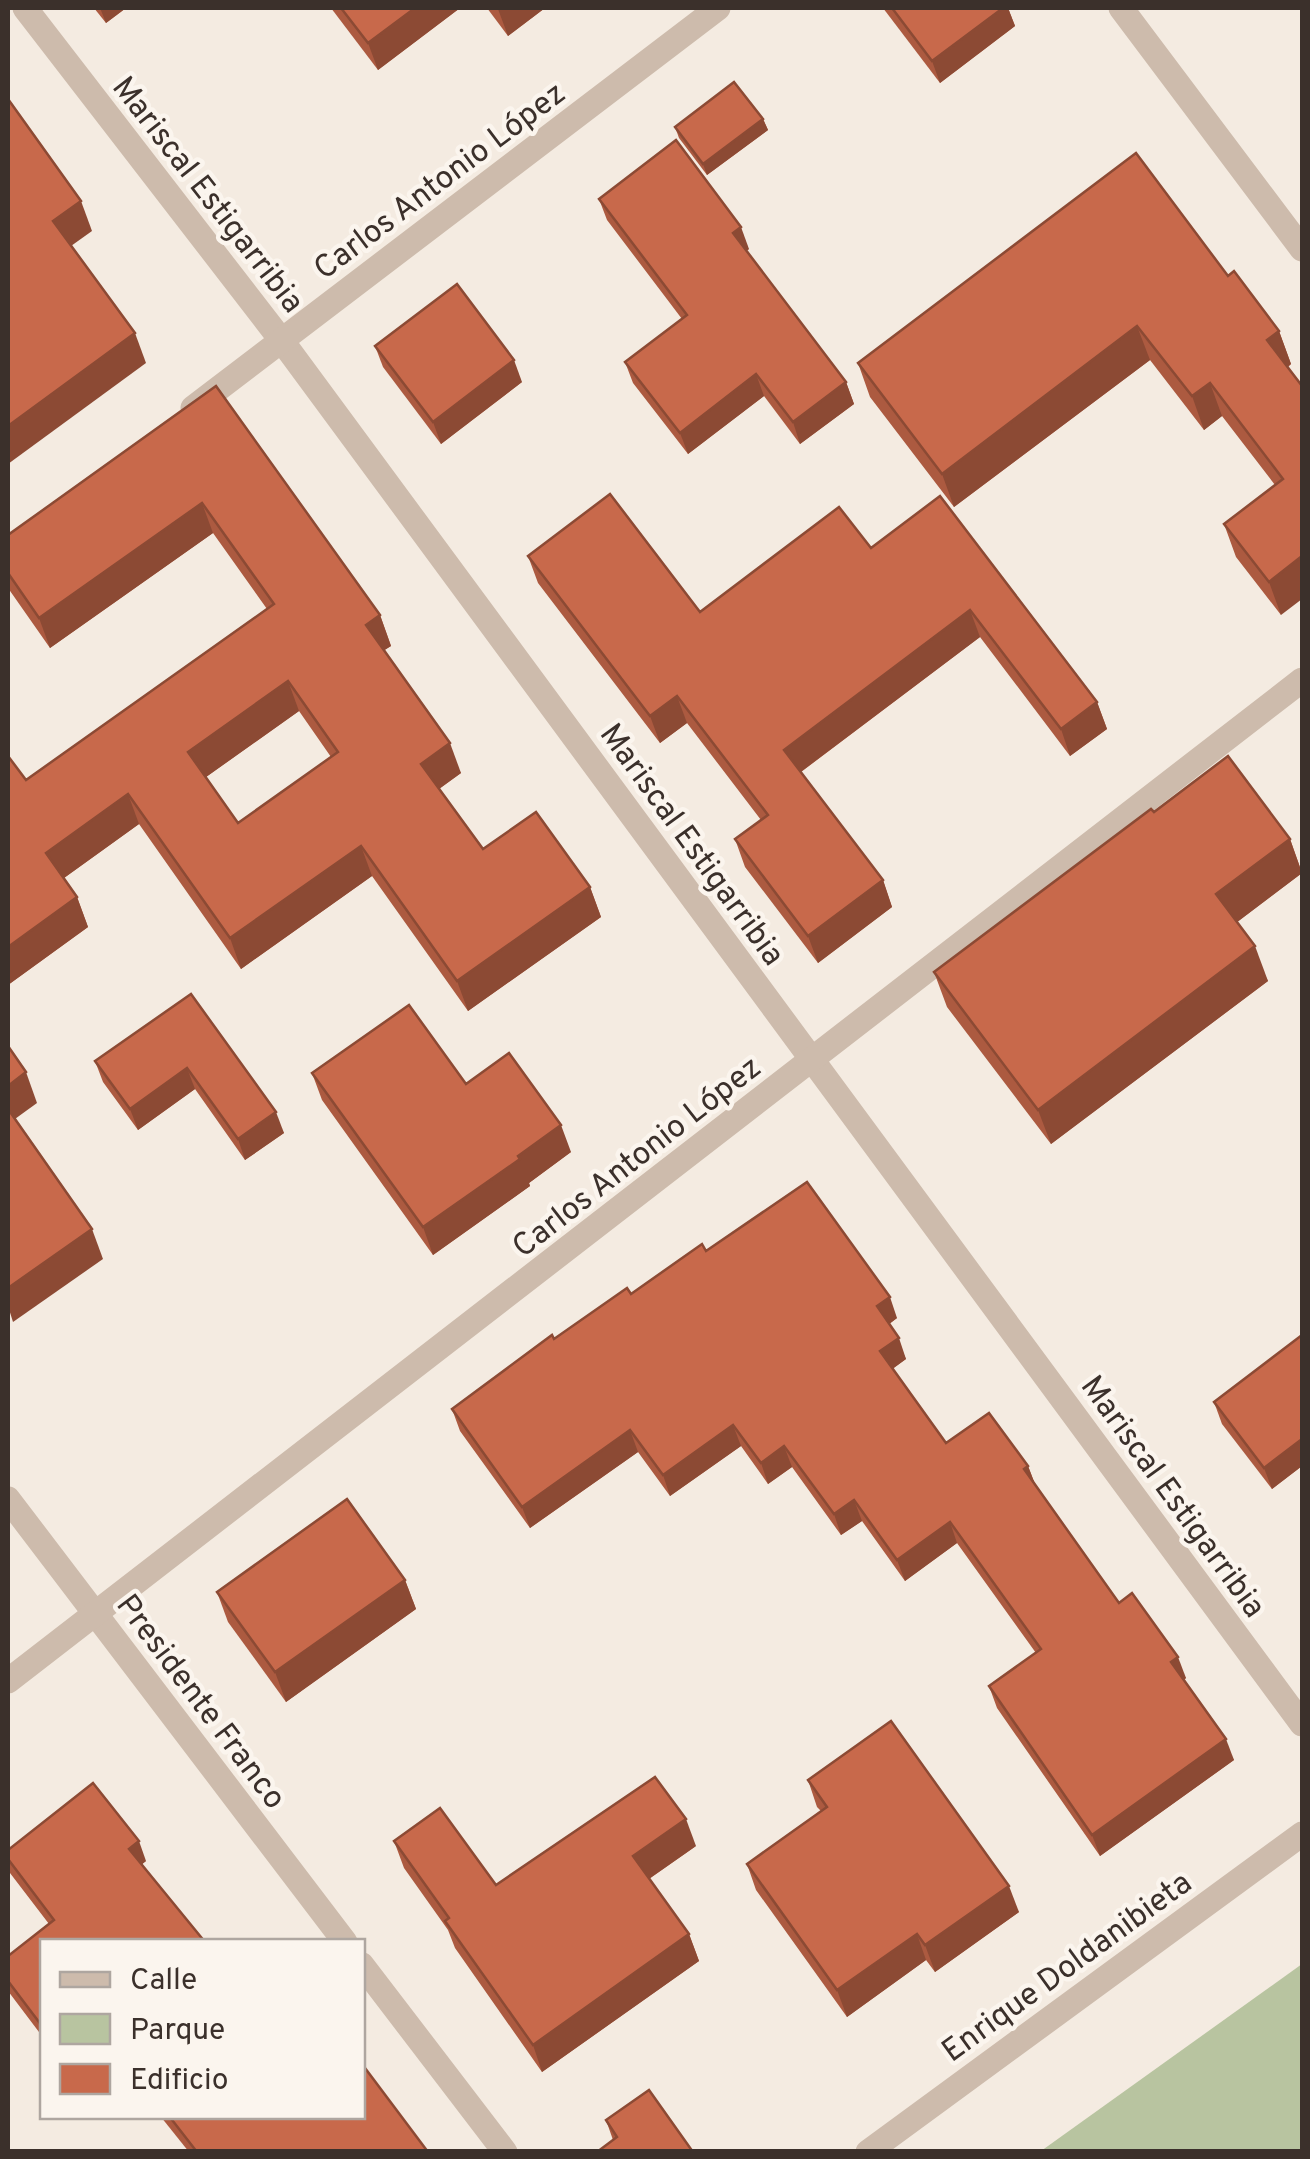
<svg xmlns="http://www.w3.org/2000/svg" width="1310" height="2159" font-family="Overpass,sans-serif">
<rect width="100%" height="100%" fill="#f4ebe1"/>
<!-- green -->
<path fill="#b8c4a0" d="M1302 1964V2151H1041Z"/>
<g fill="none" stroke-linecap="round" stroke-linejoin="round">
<!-- minor -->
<g stroke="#cdbbac" stroke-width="25">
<path d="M25 8 282 341 1302 1724"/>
<path d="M1121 8 1302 249"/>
<path d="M193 408 718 8"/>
<path d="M8 1499 345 1942"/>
<path d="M8 1681 1302 680"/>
<path d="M362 1965 505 2152"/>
<path d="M868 2152 1302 1834"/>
</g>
</g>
<!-- wall -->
<g fill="#ac5a40" fill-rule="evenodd">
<path d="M94 8H126L106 23Z"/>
<path d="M331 8H460L378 70Z"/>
<path d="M487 8H545L508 36Z"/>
<path d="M883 8H1008L1015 26 940 83Z"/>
<path d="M763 119 768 130 707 175 679 138 675 127Z"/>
<path d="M599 199 749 249 746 251 846 382 854 404 800 444 764 396 688 454 633 383 625 362 682 319 607 220Z"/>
<path d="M1228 276 1279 331 1291 364 1288 367 1281 615 1236 557 1224 524 1275 485 1222 416 1204 430 1150 360 954 507 870 397 858 363Z"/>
<path d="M375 346 522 382 441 444 383 367Z"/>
<path d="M216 386 380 615 391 646 384 650 461 773 439 789 483 849 590 887 601 917 468 1011 372 876 241 969 139 824 64 878 77 897 88 927 8 985V756L26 780 267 609 213 533 50 648 8 588V535ZM299 711 331 757 238 823 206 777Z"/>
<path d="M940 496 1097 702 1107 729 1070 756 980 637 801 772 883 880 892 907 818 963 745 867 735 839 761 820 687 723 660 743 538 583 528 556 700 612 871 548Z"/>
<path d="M1290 839 1302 873 1237 922 1268 981 1051 1144 947 1007 934 972Z"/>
<path d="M191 994 284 1133 245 1160 195 1089 138 1130 103 1082 95 1061Z"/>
<path d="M312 1073 466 1084 571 1152 529 1183 530 1186 433 1255 322 1100Z"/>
<path d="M706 1251 897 1318 889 1324 906 1359 892 1369 946 1443 1028 1466 1035 1484 1119 1603 1186 1678 1184 1680 1234 1760 1100 1856 997 1708 989 1686 1036 1653 957 1543 905 1581 862 1521 841 1535 792 1467 768 1484 741 1446 670 1496 638 1452 530 1528 460 1431 452 1409 554 1339Z"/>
<path d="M1302 1335V1466L1272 1489 1222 1424 1214 1402Z"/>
<path d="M405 1580 416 1609 286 1702 228 1622 217 1592Z"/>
<path d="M808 1780 1019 1912 935 1972 926 1960 847 2017 756 1890 747 1864 821 1811 817 1807Z"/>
<path d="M394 1841 496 1885 696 1846 649 1879 689 1934 699 1961 542 2072 455 1948 448 1930 404 1868Z"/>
<path d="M8 1850 146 1861 42 1942V2036L8 1991V1956L49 1924 10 1873 8 1865Z"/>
<path d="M362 2116 428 2152H189L161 2117Z"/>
<path d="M606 2120 693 2152 613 2140Z"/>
</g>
<!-- shaded-wall -->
<g fill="#8c4a34">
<path d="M100 8H126L106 23Z"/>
<path d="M415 8H460L378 70 368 43Z"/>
<path d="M501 8H545L508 36 498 9Z"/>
<path d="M1003 8H1008L1015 26 940 83 932 61Z"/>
<path d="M763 119 768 130 707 175 703 164Z"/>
<path d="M81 201 92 231 64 251 53 221Z"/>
<path d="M741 227 749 249 741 255 733 233Z"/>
<path d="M1137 326 1150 360 954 507 942 474Z"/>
<path d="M1279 331 1291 364 1279 373 1267 340Z"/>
<path d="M135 333 146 363 8 464V426Z"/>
<path d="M514 360 522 382 441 444 433 422Z"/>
<path d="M756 374 764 396 688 454 680 433Z"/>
<path d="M846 382 854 404 800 444 793 422Z"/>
<path d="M1210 383 1222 416 1204 430 1192 396Z"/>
<path d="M202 503 213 533 50 648 39 618Z"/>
<path d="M1302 556V599L1281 615 1269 582Z"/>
<path d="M970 610 980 637 794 777 784 750Z"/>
<path d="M380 615 391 646 377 655 366 625Z"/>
<path d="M288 681 299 711 199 782 188 752Z"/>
<path d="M677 696 687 723 660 743 650 716Z"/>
<path d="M1097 702 1107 729 1070 756 1061 729Z"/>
<path d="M450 743 461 773 432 794 421 764Z"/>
<path d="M128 794 139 824 57 883 46 853Z"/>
<path d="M1290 839 1302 873 1228 929 1216 894Z"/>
<path d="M361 846 372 876 241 969 230 938Z"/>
<path d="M883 880 892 907 818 963 808 936Z"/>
<path d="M590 887 601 917 468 1011 457 981Z"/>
<path d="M77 897 88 927 8 985V947Z"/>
<path d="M1255 946 1268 981 1051 1144 1038 1110Z"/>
<path d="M187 1068 195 1089 138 1130 130 1109Z"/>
<path d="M26 1072 37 1103 8 1124V1086Z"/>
<path d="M276 1112 284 1133 245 1160 238 1139Z"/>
<path d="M561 1125 571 1152 529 1183 530 1186 433 1255 423 1227Z"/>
<path d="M92 1229 103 1259 13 1322 8 1306V1288Z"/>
<path d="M890 1297 897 1318 884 1328 877 1306Z"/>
<path d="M899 1338 906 1359 887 1373 880 1351Z"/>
<path d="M733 1425 741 1446 670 1496 663 1475Z"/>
<path d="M630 1430 638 1452 530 1528 522 1507Z"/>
<path d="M1302 1439V1466L1272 1489 1264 1468Z"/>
<path d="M784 1446 792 1467 768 1484 761 1463Z"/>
<path d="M1028 1466 1036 1487 1024 1469Z"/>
<path d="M854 1500 862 1521 841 1535 834 1514Z"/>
<path d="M950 1522 957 1543 905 1581 897 1560Z"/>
<path d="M405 1580 416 1609 286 1702 275 1672Z"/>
<path d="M1178 1657 1186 1678 1179 1683 1171 1662Z"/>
<path d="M1226 1739 1234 1760 1100 1856 1092 1835Z"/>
<path d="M686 1819 696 1846 643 1883 633 1856Z"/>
<path d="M139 1841 146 1861 136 1869 129 1849Z"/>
<path d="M1009 1886 1019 1912 935 1972 925 1945Z"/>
<path d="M689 1934 699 1961 542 2072 533 2045Z"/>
<path d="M917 1934 926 1960 847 2017 837 1990Z"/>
</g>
<!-- building -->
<g fill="#c8694b" stroke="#8c4a34" stroke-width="2.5" fill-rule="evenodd">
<path d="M341 8H415L368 43Z"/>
<path d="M892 8H1003L932 61Z"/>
<path d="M734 82 763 119 703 164 675 127Z"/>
<path d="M8 99 81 201 53 221 135 333 8 426Z"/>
<path d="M676 140 741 227 733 233 846 382 793 422 756 374 680 433 625 362 687 315 599 199Z"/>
<path d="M1136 153 1228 276 1234 271 1279 331 1267 340 1302 386V556L1269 582 1224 524 1283 479 1210 383 1192 396 1137 326 942 474 858 363Z"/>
<path d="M457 284 514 360 433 422 375 346Z"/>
<path d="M216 386 380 615 366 625 450 743 421 764 483 849 536 812 590 887 457 981 361 846 230 938 128 794 46 853 77 897 8 947V756L26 780 274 604 202 503 39 618 8 573V535ZM288 681 338 752 238 823 188 752Z"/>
<path d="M610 494 700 612 839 507 871 548 940 496 1097 702 1061 729 970 610 784 750 883 880 808 936 735 839 768 815 677 696 650 716 528 556Z"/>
<path d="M1228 756 1290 839 1216 894 1255 946 1038 1110 934 972 1151 809 1154 812Z"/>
<path d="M191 994 276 1112 238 1139 187 1068 130 1109 95 1061Z"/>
<path d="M409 1005 466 1084 509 1053 561 1125 518 1156 520 1159 423 1227 312 1073Z"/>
<path d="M8 1046 26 1072 8 1086Z"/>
<path d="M8 1109 92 1229 8 1288Z"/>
<path d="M807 1182 890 1297 877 1306 899 1338 880 1351 946 1443 989 1413 1028 1466 1024 1469 1119 1603 1132 1593 1178 1657 1171 1662 1226 1739 1092 1835 989 1686 1041 1649 950 1522 897 1560 854 1500 834 1514 784 1446 761 1463 733 1425 663 1475 630 1430 522 1507 452 1409 552 1335 554 1339 627 1288 631 1294 702 1244 706 1251Z"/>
<path d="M1302 1335V1439L1264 1468 1214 1402Z"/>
<path d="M347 1499 405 1580 275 1672 217 1592Z"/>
<path d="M891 1721 1009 1886 925 1945 917 1934 837 1990 747 1864 827 1807 808 1780Z"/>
<path d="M655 1777 686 1819 633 1856 689 1934 533 2045 445 1921 449 1918 394 1841 440 1808 496 1885Z"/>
<path d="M93 1783 139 1841 129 1849 205 1942H42V2026L8 1981V1956L54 1920 8 1859V1850Z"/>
<path d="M362 2064 428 2152H197L169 2116H362Z"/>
<path d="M649 2090 693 2152H597L617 2137 606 2120Z"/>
</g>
<g text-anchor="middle" stroke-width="9" stroke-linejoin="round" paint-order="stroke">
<!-- street labels -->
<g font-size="32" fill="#3b302b" stroke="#fbf5ee">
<text transform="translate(439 180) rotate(-37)" y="11">Carlos Antonio López</text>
<text transform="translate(209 194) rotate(52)" y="11">Mariscal Estigarribia</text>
<text transform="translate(693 844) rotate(54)" y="11">Mariscal Estigarribia</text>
<text transform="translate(636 1156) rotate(-38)" y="11">Carlos Antonio López</text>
<text transform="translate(1174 1496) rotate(54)" y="11">Mariscal Estigarribia</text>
<text transform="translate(202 1701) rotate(53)" y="11">Presidente Franco</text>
<text transform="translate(1066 1966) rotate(-36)" y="11">Enrique Doldanibieta</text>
</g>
</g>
<!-- border -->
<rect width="1310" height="2159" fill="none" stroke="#3b302b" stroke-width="20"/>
<!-- legend -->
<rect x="40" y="1939" width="325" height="180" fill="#fbf5ee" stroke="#aea6a0" stroke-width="2.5"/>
<rect x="60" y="1972" width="50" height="15" fill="#cdbbac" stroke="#aea6a0" stroke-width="2.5"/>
<text x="130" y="1989" font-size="30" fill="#3b302b">Calle</text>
<rect x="60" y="2014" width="50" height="30" fill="#b8c4a0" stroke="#aea6a0" stroke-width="2.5"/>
<text x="130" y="2039" font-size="30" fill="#3b302b">Parque</text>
<rect x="60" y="2064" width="50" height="30" fill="#c8694b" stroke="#aea6a0" stroke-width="2.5"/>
<text x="130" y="2089" font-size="30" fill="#3b302b">Edificio</text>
</svg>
